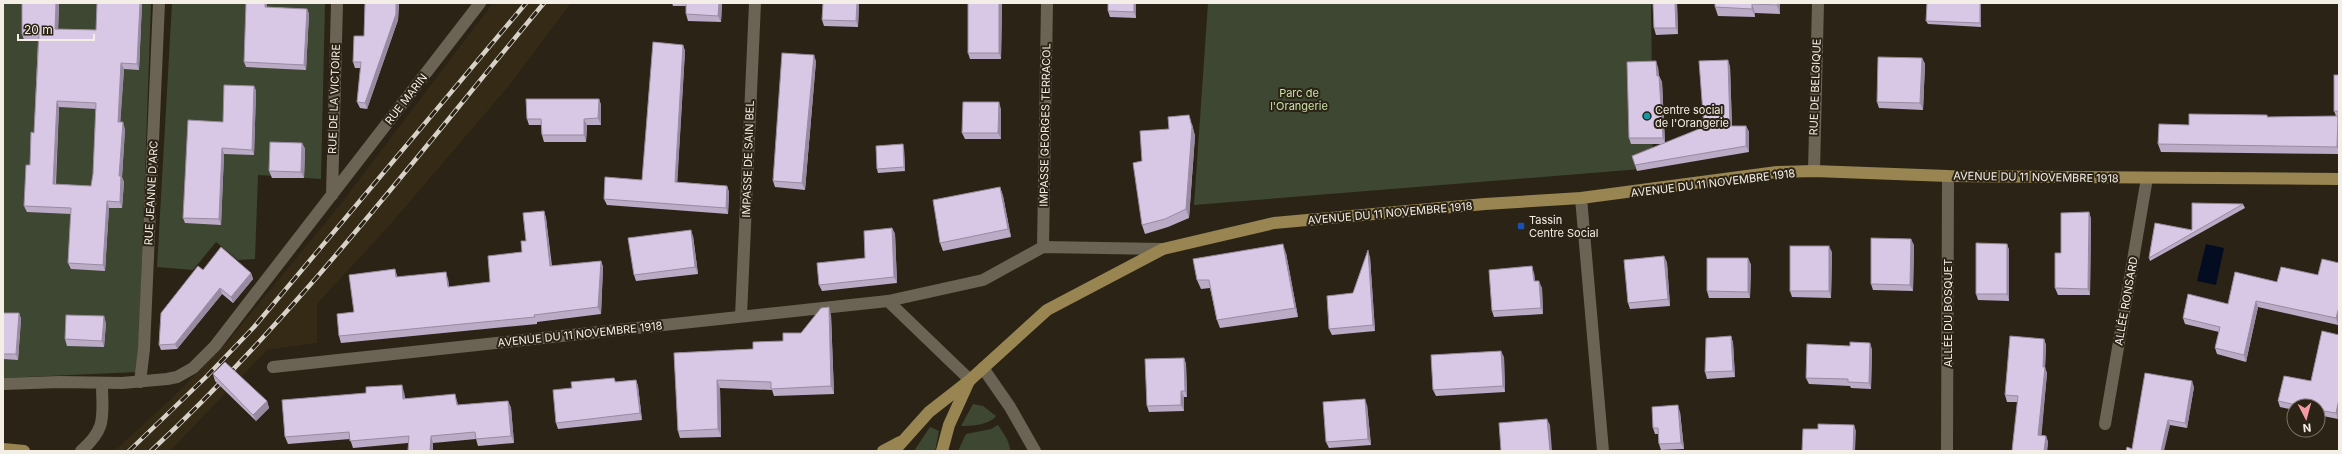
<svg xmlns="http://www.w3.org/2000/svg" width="2342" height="454" font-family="Inter,sans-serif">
<rect width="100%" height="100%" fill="#2b2315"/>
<!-- built -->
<path fill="#342a15" d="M493 3H571L511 83 390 225 317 304V343L267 350 170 451H114L170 400 229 340 339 206Z"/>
<!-- green -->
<g fill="#3e4731">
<path d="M3 3H151L138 372 3 378Z"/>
<path d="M172 3H325L321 179 258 175 255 259 238 260 216 242 193 270 157 267Z"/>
<path d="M1208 3H1651L1653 168 1194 205Z"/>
<path d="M973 404 983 406 996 416C990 425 971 426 961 426Z"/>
<path d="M998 425 1007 439 1011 451H958L966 434 991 429Z"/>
<path d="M930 427 939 431 935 451H914Z"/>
</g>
<!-- water -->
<path fill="#030c21" d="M2206 244 2224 248 2216 285 2197 281Z"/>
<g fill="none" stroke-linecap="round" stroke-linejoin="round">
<!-- minor -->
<g stroke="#6b6353" stroke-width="12">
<path d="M1814 171 1818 3"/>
<path d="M332 195 337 3"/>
<path d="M1581 198 1603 451"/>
<path d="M1043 247 1047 3"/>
<path d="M888 301 970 380"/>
<path d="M741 316 755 3"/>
<path d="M273 367 888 301 983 280 1043 247 1163 249"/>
<path d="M983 368 1010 407 1035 451"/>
<path d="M140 382 144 349 159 3"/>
<path d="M3 384 59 382 122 383 167 379 177 377 193 368 215 346 480 3"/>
<path d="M2105 424 2147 178"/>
<path d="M81 451C108 427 102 416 102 383"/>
<path d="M1947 451 1948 176"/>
</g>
<!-- major -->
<g stroke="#988551" stroke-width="12">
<path d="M3 449 24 451"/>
<path d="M883 451 900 442"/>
<path d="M894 451 929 412 970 380 1047 310 1163 249 1274 223 1485 204 1581 198 1777 172 1814 171 1948 176 2339 179"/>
<path d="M942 451 949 425 969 381"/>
</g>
<!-- rail casing -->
<g stroke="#d7d2c8" stroke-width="4.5">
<g id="rail">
<path d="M129 451 207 376 254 327 526 3"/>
<path d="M151 451C297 315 417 155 544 3"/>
</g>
</g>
<!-- rail -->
<use href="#rail" stroke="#2b2315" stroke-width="3" stroke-dasharray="9" stroke-linecap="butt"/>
</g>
<!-- wall -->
<g fill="#bbabc6" fill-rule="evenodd">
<path d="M22 3H59L58 29 96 30 142 3 139 70 124 69 120 122 125 129 122 177 124 182 122 208H109L105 271 71 269 68 263 71 214 27 212 24 206 34 133 38 40H24L22 34ZM59 107 96 109 93 174 91 186 56 184Z"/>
<path d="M365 3H399L398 20 367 109 360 108 357 102 361 68H355L353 62 364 36Z"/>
<path d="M672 3H722L721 22 688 21 686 14V6H673Z"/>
<path d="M859 3 858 27 824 26 822 20Z"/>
<path d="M968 3H1002L1001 59H970L968 53Z"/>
<path d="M1108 3H1136V18L1110 17 1108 11Z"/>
<path d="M1653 3H1677L1678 34 1656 35 1654 28Z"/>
<path d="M1715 3H1780V14L1755 13V17L1718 16 1715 7Z"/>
<path d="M1980 3 1981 6V27L1928 24 1926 21Z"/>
<path d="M267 7 307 9 309 14 306 70 246 67 244 62Z"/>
<path d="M683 45 685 51 677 182 727 186 729 192 728 214 607 205 604 199 642 180Z"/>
<path d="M1922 58 1925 64 1923 110 1879 108 1877 102Z"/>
<path d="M816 61 805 190 775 187 773 181Z"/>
<path d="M1730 66 1732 126H1746L1749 132V152L1637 171 1635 165 1662 144H1631L1629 138 1658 67 1659 76 1662 82 1665 143 1704 127Z"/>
<path d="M2339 75V154L2161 152 2158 144 2267 115 2268 117 2336 116 2334 111Z"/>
<path d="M254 86 256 91 254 155 224 154 221 225 185 223 183 218Z"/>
<path d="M599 99 601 105V125H587L586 142H544L542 135 541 125H529L527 119Z"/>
<path d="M1001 109V139H965L962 133Z"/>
<path d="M1192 124 1195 136 1189 218 1168 227 1145 234 1142 225V161L1169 129Z"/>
<path d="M302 143 305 149 304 178H272L269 171Z"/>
<path d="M904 148 905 171 878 173 877 169Z"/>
<path d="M1000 187 1003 196 1011 237 943 251 940 243Z"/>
<path d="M2243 204 2245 208 2150 261 2149 258 2192 230Z"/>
<path d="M544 211 546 218 552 266 601 261 603 267 601 314 537 322V324L341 343 339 336 354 312 397 275V277L448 279 449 287 490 282 522 252 526 241Z"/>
<path d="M2089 212 2091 219 2090 295H2058L2055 288 2061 253Z"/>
<path d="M892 228 895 234 897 283 822 291 819 285 865 258Z"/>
<path d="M693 236 698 274 636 281 634 275Z"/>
<path d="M2007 244 2009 250V301L1978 300 1976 294Z"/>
<path d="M1914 245 1913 291 1873 290 1871 284Z"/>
<path d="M1832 252 1831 298 1792 297 1790 291Z"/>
<path d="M1286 253 1298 317 1220 328 1217 320 1210 288 1201 289 1197 280Z"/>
<path d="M1664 256 1667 263 1670 306 1630 309 1628 303Z"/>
<path d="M1370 257 1375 331 1332 335 1329 329 1353 293Z"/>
<path d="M1748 258 1751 265 1750 298H1709L1707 291Z"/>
<path d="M2339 263V322L2338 325 2258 307 2246 362 2217 354 2215 348 2219 332 2185 324 2183 318 2228 304 2277 282 2318 275Z"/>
<path d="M203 270 251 273 253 279 233 303 222 294 177 349 161 350 159 345Z"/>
<path d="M1534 273 1535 281 1542 288 1543 314 1494 317 1492 311Z"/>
<path d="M3 313H19L21 319 18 360 3 359Z"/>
<path d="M831 315 834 394 774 396 772 390 720 388 721 437 680 438 678 431 674 353 753 349 783 341 801 333Z"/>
<path d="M106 323 104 347 67 346 65 339Z"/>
<path d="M2322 331 2338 419 2318 415V406H2294V410L2280 407 2278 401 2311 381Z"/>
<path d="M1731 336 1733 343 1735 377 1707 379 1705 372Z"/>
<path d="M2044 339 2046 345 2045 368 2047 373 2041 435 2046 436 2048 442 2047 451 2017 402H2007L2005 395Z"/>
<path d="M1850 346 1872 349 1871 389 1851 388 1850 386 1809 384 1806 378Z"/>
<path d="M1504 357 1505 392 1436 396 1433 390Z"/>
<path d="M1184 358 1186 364 1187 397H1184V411L1149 412 1147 406Z"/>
<path d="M213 374 267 401 269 408 256 421 215 381Z"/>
<path d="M614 378 616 382 636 380 638 386 642 420 558 429 556 423 572 388Z"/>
<path d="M2194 387 2187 428 2170 425 2132 449Z"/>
<path d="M404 392 405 398 457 401 458 405 508 401 511 408 514 443 478 446 476 439 433 443H408L353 448 350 439 288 444 285 437Z"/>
<path d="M1367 405 1371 445 1329 448 1326 442Z"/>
<path d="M1680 412 1684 449 1661 450 1659 444 1658 434H1655L1653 428Z"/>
</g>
<!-- shaded-wall -->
<g fill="#988ba1">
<path d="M56 3H59L58 36 55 29Z"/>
<path d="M140 3H142L139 70 137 64Z"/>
<path d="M265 3H267V12L265 7Z"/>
<path d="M396 3H399L398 20 367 109 365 103Z"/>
<path d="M719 3H722L721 22 718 16Z"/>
<path d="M857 3H859L858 27 856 21Z"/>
<path d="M999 3H1002L1001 59 999 53Z"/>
<path d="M1134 3H1136V18L1134 12Z"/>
<path d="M1675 3H1677L1678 34 1676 28Z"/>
<path d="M1777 3H1780V14L1777 5Z"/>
<path d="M1980 3 1981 6V27L1980 23Z"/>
<path d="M1752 4 1755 13V17L1752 9Z"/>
<path d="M307 9 309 14 306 70 304 65Z"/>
<path d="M683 45 685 51 677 189 675 182Z"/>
<path d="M814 55 816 61 805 190 802 183Z"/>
<path d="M1922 58 1925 64 1923 110 1920 103Z"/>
<path d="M1728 60 1730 66 1732 132 1730 126Z"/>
<path d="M1656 61 1658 67 1659 82 1657 76Z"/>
<path d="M121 63 124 69 120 128 118 122Z"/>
<path d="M1659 76 1662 82 1665 144 1663 138Z"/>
<path d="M254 86 256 91 254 155 252 150Z"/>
<path d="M599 99 601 105V125L598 118Z"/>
<path d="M57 101 59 107 55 190 53 184Z"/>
<path d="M999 102 1001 109V139L998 133Z"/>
<path d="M1189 115 1195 136 1189 218 1186 209Z"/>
<path d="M2338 116 2339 117V151L2337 147Z"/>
<path d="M584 119 587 125 586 142 584 135Z"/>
<path d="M123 122 125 129 122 177 124 182 122 208 120 202 119 176Z"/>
<path d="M1746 126 1749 132V152L1746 146Z"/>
<path d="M302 143 305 149 304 178 301 172Z"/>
<path d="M903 144 904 148 905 171 904 167Z"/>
<path d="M222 148 224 154 221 225 219 219Z"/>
<path d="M727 186 729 192 728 214 726 208Z"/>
<path d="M1000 187 1003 196 1011 237 1008 229Z"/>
<path d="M107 201 109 208 105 271 103 265Z"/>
<path d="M544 211 546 218 552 273 550 266Z"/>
<path d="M2089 212 2091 219 2090 295 2088 289Z"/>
<path d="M892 228 895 234 897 283 894 277Z"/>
<path d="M691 230 693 236 698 274 695 267Z"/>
<path d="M1911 239 1914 245 1913 291 1910 285Z"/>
<path d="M1283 244 1286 253 1298 317 1295 308Z"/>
<path d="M2007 244 2009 250V301L2007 294Z"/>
<path d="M1829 246 1832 252 1831 298 1829 291Z"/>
<path d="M1368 250 1370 257 1375 331 1373 325Z"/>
<path d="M1664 256 1667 263 1670 306 1668 299Z"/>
<path d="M1748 258 1751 265 1750 298 1748 292Z"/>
<path d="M601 261 603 267 601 314 598 307Z"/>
<path d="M1532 266 1534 273 1536 288 1534 281Z"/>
<path d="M395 269 397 275 398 284 396 277Z"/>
<path d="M446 272 448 279 450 294 448 287Z"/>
<path d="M251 273 253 279 233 303 231 297Z"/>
<path d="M1539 281 1542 288 1543 314 1541 308Z"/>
<path d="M220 288 222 294 177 349 175 344Z"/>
<path d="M2256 301 2258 307 2246 362 2244 355Z"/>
<path d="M829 307 831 315 834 394 831 386Z"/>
<path d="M2339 307V322L2338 325 2336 318Z"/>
<path d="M19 313 21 319 18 360 16 354Z"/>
<path d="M104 316 106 323 104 347 102 341Z"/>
<path d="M1731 336 1733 343 1735 377 1733 371Z"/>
<path d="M2044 339 2046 345 2045 368 2047 373 2041 441 2038 435Z"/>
<path d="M1870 343 1872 349 1871 389 1869 383Z"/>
<path d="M1501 351 1504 357 1505 392 1503 386Z"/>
<path d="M1184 358 1186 364 1187 397 1185 391Z"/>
<path d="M636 380 638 386 642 420 640 413Z"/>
<path d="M717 380 720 388 721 437 718 429Z"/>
<path d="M2192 381 2194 387 2187 428 2185 423Z"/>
<path d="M402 385 404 392 405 405 403 399Z"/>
<path d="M1181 391 1184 397V411L1181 405Z"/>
<path d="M455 394 457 401 459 412 457 405Z"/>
<path d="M1365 399 1367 405 1371 445 1368 439Z"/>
<path d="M2339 399V415L2338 419 2336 413Z"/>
<path d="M267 401 269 408 256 421 253 415Z"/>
<path d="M508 401 511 408 514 443 511 436Z"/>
<path d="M1678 405 1680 412 1684 449 1681 443Z"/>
<path d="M1547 419 1550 425 1552 451H1550Z"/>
<path d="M2168 420 2170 425 2164 451H2161Z"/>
<path d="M1854 425 1856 431 1855 451H1853Z"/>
<path d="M431 436 433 443V451H430Z"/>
<path d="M2046 436 2048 442 2047 451H2044Z"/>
</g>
<!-- building -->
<g fill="#d9c7e6" stroke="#988ba1" fill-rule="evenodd">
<path d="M22 3H56L55 29 96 30 97 3H140L137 64 121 63 118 122H123L119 176H121L120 202 107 201 103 265 68 263 71 208 24 206 26 165H30L31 132 34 133 39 34H22ZM57 101 96 103 93 174 91 186 53 184Z"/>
<path d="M246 3H265V7L307 9 304 65 244 62Z"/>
<path d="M365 3H396V14L365 103 357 102 361 62H353L354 36H364Z"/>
<path d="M686 3H719L718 16 686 14Z"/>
<path d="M823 3H857L856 21 822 20Z"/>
<rect x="968" y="3" width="31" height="50"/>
<path d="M1108 3H1134V12L1108 11Z"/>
<path d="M1653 3H1675L1676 28H1654Z"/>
<path d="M1715 3H1777V5L1752 4V9L1715 7Z"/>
<path d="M1927 3H1980V23L1926 21Z"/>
<path d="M653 42 683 45 675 182 727 186 726 208 604 199 605 177 642 180Z"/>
<path d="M782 53 814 55 802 183 773 181Z"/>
<path d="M1878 57 1922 58 1920 103 1877 102Z"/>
<path d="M1728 60 1730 126H1746V146L1635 165 1632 156 1704 127 1699 61Z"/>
<path d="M1656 61 1657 76H1659L1663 138H1629L1627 62Z"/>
<rect x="2334" y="75" width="5" height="36"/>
<path d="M224 85 254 86 252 150 222 148 219 219 183 218 188 120 223 122Z"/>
<path d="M526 99H599L598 118 584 119V135H542L541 119H527Z"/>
<path d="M963 102H999L998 133H962Z"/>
<path d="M2189 114 2267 115V117L2338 116 2337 147 2158 144 2159 124 2189 125Z"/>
<path d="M1189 115 1192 127 1186 209 1165 219 1142 225 1133 163 1142 161 1140 131 1169 129 1168 117Z"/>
<path d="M270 142 302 143 301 172 269 171Z"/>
<path d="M903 144 904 167 877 169 876 146Z"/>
<path d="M1000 187 1008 229 940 243 933 200Z"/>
<path d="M2192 203 2243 204 2149 258 2155 223 2192 230Z"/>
<path d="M544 211 550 266 601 261 598 307 534 315 535 317 339 336 337 314 354 312 349 275 395 269 396 277 446 272 448 287 490 282 488 256 522 252 521 241H526L523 213Z"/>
<path d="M2089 212 2088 289 2055 288V253H2061V213Z"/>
<path d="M892 228 894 277 819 285 817 263 865 258 864 231Z"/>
<path d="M691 230 695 267 634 275 628 238Z"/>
<path d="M1871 238 1911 239 1910 285 1871 284Z"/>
<path d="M1976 243 2007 244V294H1976Z"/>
<path d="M1283 244 1295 308 1217 320 1209 280H1197L1193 259Z"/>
<rect x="1790" y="246" width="39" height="45"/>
<path d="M221 247 251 273 231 297 220 288 175 344 159 345 161 313 198 266 203 270Z"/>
<path d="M1368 250 1373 325 1329 329 1327 296 1353 293Z"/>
<path d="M1664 256 1668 299 1628 303 1624 260Z"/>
<path d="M1707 258H1748V292L1707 291Z"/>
<path d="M2322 259 2339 263V307L2336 318 2256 301 2244 355 2215 348 2220 327 2183 318 2188 294 2228 304 2235 272 2277 282 2281 267 2318 275Z"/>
<path d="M1532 266 1534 281H1539L1541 308 1492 311 1489 270Z"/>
<path d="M829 307 831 386 771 389V382L717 380 718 429 678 431 674 353 753 349V342L783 341V333H801L821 308Z"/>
<path d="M3 313H19L16 354H3Z"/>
<path d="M66 315 104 316 102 341 65 339Z"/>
<path d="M2322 331 2339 335V399L2336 413 2318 410V406H2301L2278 401 2284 376 2311 381Z"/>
<path d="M1731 336 1733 371 1705 372 1706 338Z"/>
<path d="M2010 336 2044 339 2043 367H2045L2038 435 2046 436 2044 451H2012L2018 396 2005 395Z"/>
<path d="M1850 342 1870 343 1869 383 1848 382V379L1806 378 1807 344 1850 346Z"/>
<path d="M1501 351 1503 386 1433 390 1431 355Z"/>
<path d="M1184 358 1185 391H1181V405L1147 406 1145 359Z"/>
<path d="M225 362 267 401 253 415 213 374Z"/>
<path d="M2145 373 2192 381 2185 423 2168 420 2161 451H2126L2127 447 2132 449Z"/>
<path d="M614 378 615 382 636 380 640 413 556 423 553 390 572 388 571 382Z"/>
<path d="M402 385 403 399 455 394 457 405 508 401 511 436 476 439 475 432 431 436 430 451H408L409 436 350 441 349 432 285 437 282 400 366 393V387Z"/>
<path d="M1365 399 1368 439 1326 442 1323 402Z"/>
<path d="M1678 405 1681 443 1659 444 1658 428H1653L1652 407Z"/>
<path d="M1547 419 1550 451H1501L1499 423Z"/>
<path d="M1818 424 1854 425 1853 451H1802L1803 429H1818Z"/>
</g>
<!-- markers -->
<circle fill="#0f9aa8" stroke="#2b2315" stroke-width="1.5" cx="1647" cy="116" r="4"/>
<rect fill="#1a4fb4" stroke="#2b2315" stroke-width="1.5" x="1517" y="222" width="8" height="8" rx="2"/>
<g text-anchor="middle" stroke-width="4" stroke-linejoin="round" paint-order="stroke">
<!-- street labels -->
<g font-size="11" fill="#f4efe6" stroke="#2b2315">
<text transform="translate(1815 87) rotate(-88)" y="4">RUE DE BELGIQUE</text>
<text transform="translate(334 99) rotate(-88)" y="4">RUE DE LA VICTOIRE</text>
<text transform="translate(406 99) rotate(-52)" y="4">RUE MARIN</text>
<text transform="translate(1045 125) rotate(-89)" y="4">IMPASSE GEORGES TERRACOL</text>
<text transform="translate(748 159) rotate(-88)" y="4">IMPASSE DE SAIN BEL</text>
<text transform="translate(2036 177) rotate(1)" y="4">AVENUE DU 11 NOVEMBRE 1918</text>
<text transform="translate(1713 183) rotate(-7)" y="4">AVENUE DU 11 NOVEMBRE 1918</text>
<text transform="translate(151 193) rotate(-87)" y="4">RUE JEANNE D'ARC</text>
<text transform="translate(1390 213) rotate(-5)" y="4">AVENUE DU 11 NOVEMBRE 1918</text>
<text transform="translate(2126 301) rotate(-80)" y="4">ALLÉE RONSARD</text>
<text transform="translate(1948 313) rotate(-90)" y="4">ALLÉE DU BOSQUET</text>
<text transform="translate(580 334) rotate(-6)" y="4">AVENUE DU 11 NOVEMBRE 1918</text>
</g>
<!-- park labels -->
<g font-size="11" fill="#c9e1a9" stroke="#2b2315">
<text x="1299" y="97">Parc de<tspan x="1299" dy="13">l'Orangerie</tspan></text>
</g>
<!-- poi labels -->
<g font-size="11" fill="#f4efe6" stroke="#2b2315" text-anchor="start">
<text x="1655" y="114">Centre social<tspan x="1655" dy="13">de l'Orangerie</tspan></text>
<text x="1529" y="224">Tassin<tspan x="1529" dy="13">Centre Social</tspan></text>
</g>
</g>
<!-- border -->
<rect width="2342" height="454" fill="none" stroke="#f4efe6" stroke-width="8"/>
<!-- north arrow -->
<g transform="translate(2306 418) rotate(174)"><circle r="19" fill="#2b2315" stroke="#7b7569"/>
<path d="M0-3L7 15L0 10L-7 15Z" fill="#f49aa2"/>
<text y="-6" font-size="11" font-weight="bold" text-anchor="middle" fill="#f4efe6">N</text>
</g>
<!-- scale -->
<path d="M18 34v6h76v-6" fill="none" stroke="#f4efe6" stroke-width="2"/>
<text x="24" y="34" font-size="12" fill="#f4efe6" stroke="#2b2315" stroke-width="3" paint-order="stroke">20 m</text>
</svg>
